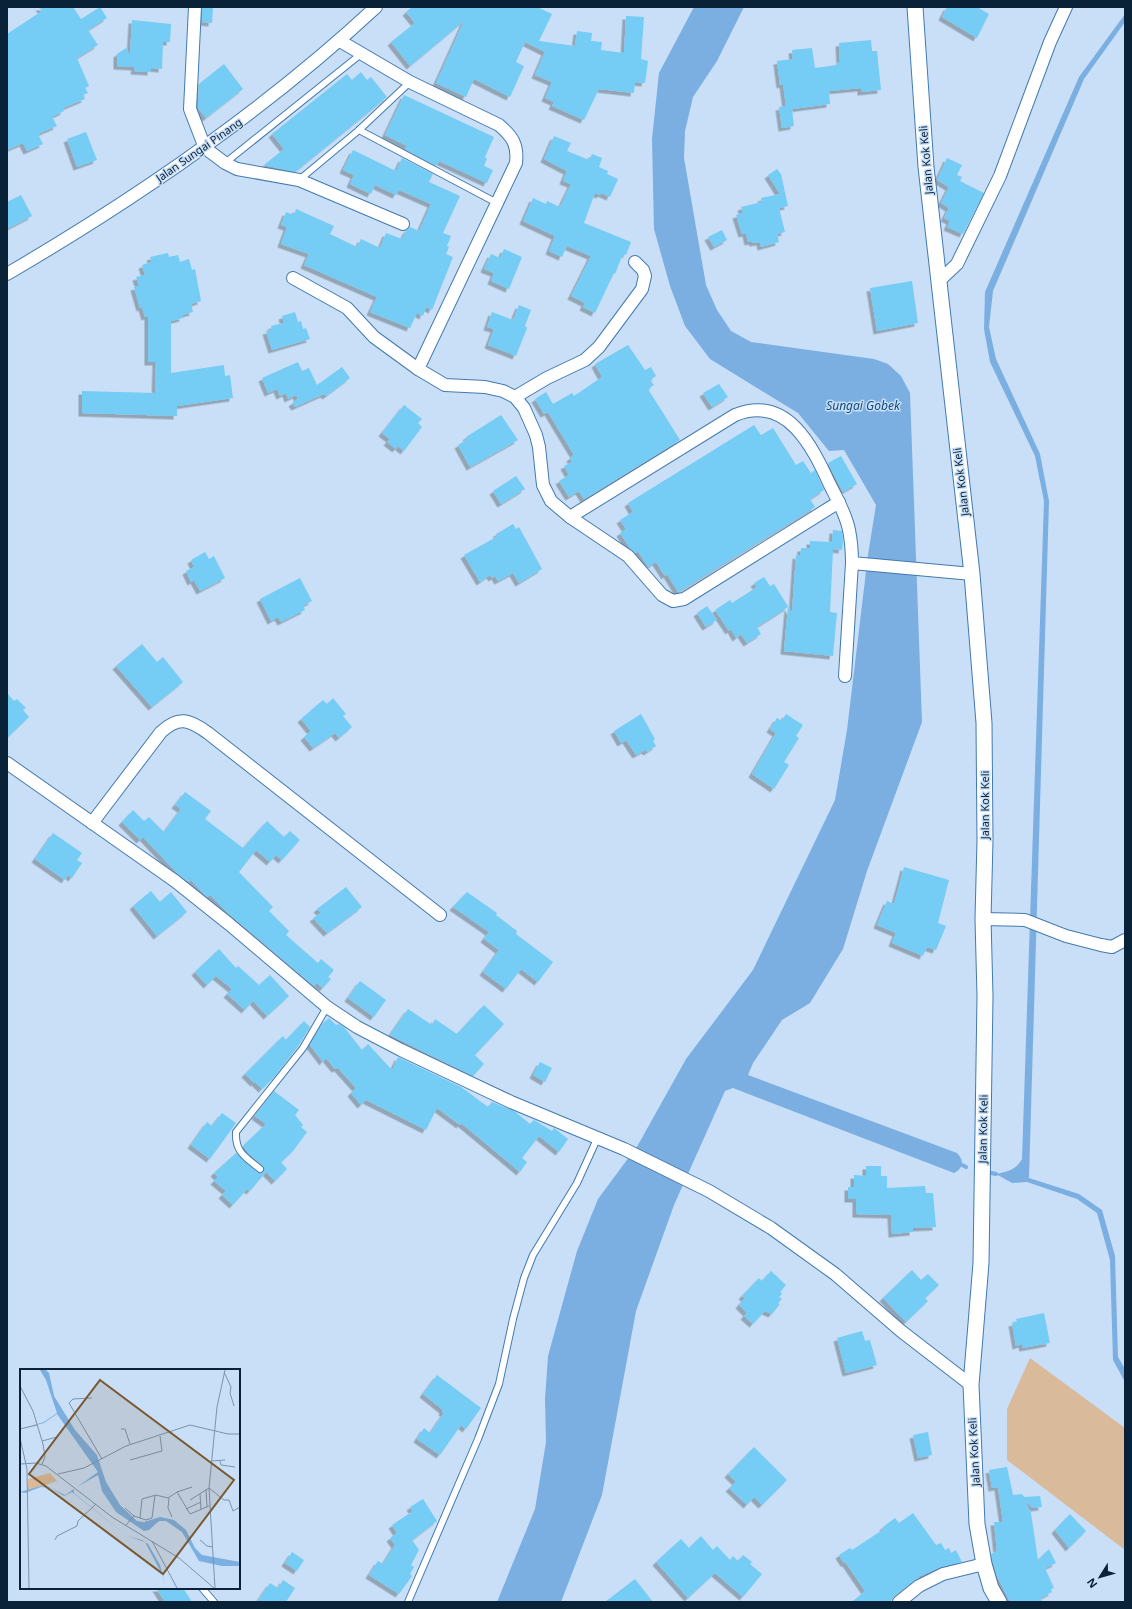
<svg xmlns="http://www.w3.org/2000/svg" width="1132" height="1609" font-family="'Noto Sans',sans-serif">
<defs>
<filter id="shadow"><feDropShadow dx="-3.5" dy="3.5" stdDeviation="0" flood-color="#0004"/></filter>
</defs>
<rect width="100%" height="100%" fill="#c8dff7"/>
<!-- green -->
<path fill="#d9ba9a" d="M1030 1358 1125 1428V1550L1007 1460V1409Z"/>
<!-- water -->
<g fill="#7baee1">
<path d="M694 7H744L717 61 693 97 685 131 684 158 706 285 717 310 731 331 751 342 874 359 888 364 901 376 910 393 922 722 867 871 843 949 810 1003 782 1020 753 1063 748 1075 957 1153C964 1160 964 1168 954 1173L733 1088 725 1091 674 1205 636 1311 602 1495 561 1602H497L535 1509 546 1442 545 1399 548 1356 577 1251 598 1199 638 1145 686 1059 753 970 835 800 847 730 868 555 876 505 844 450 829 451 798 413 710 359 685 326 670 286 654 229 652 139 659 73Z"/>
<path d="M1125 14V22L1084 79 993 291 989 327 996 359 1040 454 1049 501 1029 1178 1079 1194 1102 1210 1115 1256 1118 1357 1125 1369V1382L1113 1360 1110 1260 1097 1213 1077 1199 1027 1182 1012 1183 996 1174C1008 1171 1016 1170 1022 1159L1044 501 1035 456 990 362 984 329 985 292 1079 77Z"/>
</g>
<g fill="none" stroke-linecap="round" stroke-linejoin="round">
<!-- stream -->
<g stroke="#7baee1" stroke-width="4">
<path d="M962 1165 966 1167"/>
<path d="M991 1173 996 1174"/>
</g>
</g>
<!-- building -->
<g fill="#74ccf4" filter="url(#shadow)">
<path d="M39 7H73L81 19 100 7 107 18 88 30 98 45 77 58 89 86 85 88 88 93 83 95 85 99 63 108 64 111 52 117 57 126 38 134 43 144 27 151 23 143 7 150V34L42 11Z"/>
<path d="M202 7H213L212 23 202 22Z"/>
<path d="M412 7H537L552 14 539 41 575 46 577 31 592 33 591 41 602 42 601 50 624 53 626 16 644 17 641 59 648 61 645 83 635 82 634 93 599 89 584 120 552 106 554 102 545 98 552 82 535 75 545 52 525 42 516 62 524 66 510 97 474 79 466 97 436 83 464 21 410 66 391 42 415 23 406 12Z"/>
<path d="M947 7H977L989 14 977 38 942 17Z"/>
<path d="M132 20 171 24 170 42H163L162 69 151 68V72L134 71 135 67 117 66V54L126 48 130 55Z"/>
<path d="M871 40 872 51H877L881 90 861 92V88L829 91 830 104 792 109 794 126 782 128 779 107 786 106 783 84 780 85 777 61 793 59 792 50 812 48 815 68 837 65V62H840L839 43Z"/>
<path d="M224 64 243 89 206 118 198 108 199 84Z"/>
<path d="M361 72 367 80 371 77 387 97 295 172 264 165 284 149 272 134 347 74 352 80Z"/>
<path d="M404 95 494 137 485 157 487 159 484 166 493 170 487 183 439 161 436 166 405 149 407 146 385 135Z"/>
<path d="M86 132 97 160 77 167 67 139Z"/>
<path d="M554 136 571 143 567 151 589 160 592 154 602 158 599 167 608 171 607 174 618 179 610 197 601 193 600 195 595 193 584 223 631 242 626 255 623 254 615 274 614 273 595 313 583 307 585 303 571 296 591 256 567 246 562 257 549 251 555 236 523 221 533 198 546 204 547 201 560 207 571 184 563 181 567 171 544 159Z"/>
<path d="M353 150 396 171 402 158 433 174 429 182 460 196 443 233 451 236 447 246 449 247 446 254 453 257 432 310 426 307 423 316 417 313 410 328 370 312 377 297 304 265 309 254 281 244 287 227 281 225 286 212 294 215 296 209 334 226 330 234 357 247 361 239 380 248 386 233 402 239 406 231 410 227 419 231 431 204 399 190 396 195 375 185 371 194 350 184 354 175 343 170Z"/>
<path d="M947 158 962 165 957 175 962 177 960 181 984 193 963 234 947 227 950 221 944 218 949 208 941 203 949 187 937 180Z"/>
<path d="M777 169 781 174 788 206 779 208 785 232 777 234 779 242 761 247 760 242 753 243 752 241 748 242 746 233 742 234 736 215 743 213 741 207 762 202 761 198 780 194 768 175Z"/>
<path d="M21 195 32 216 7 229V202Z"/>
<path d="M722 230 727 240 714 247 708 237Z"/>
<path d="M504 249 522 257 509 289 491 281 494 273 484 269 491 254 500 258Z"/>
<path d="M168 253 169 257 178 255 180 262 189 259 192 270 195 269 201 301 191 304 193 312 182 315 183 318 171 321V373L224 365 225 376 230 375 233 398 177 406V416L82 413V391L155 393 156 362H148V316L145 317 142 307 140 308 134 287 139 286 136 277 145 275 142 265 152 262 150 257Z"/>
<path d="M912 281 918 323 877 331 870 288Z"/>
<path d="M519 305 531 310 525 326 527 328 516 356 488 345 494 329 487 327 492 312 513 320Z"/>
<path d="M295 312 298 322 301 321 303 329 306 328 310 339 272 350 266 331 272 330 271 326 284 323 282 316Z"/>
<path d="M628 345 645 370 651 367 656 376 650 380 654 385 648 389 680 440 584 499 579 491 569 497 559 481 569 475 564 466 572 462 570 458 574 455 548 412 544 414 535 399 546 392 553 404 572 393 574 396 602 377 595 364Z"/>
<path d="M298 362 302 371 309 368 317 385 342 367 350 378 326 396 324 394 295 407 292 403 298 399 296 395 288 399 286 393 280 396 277 389 268 393 262 378Z"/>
<path d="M719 384 728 397 712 407 703 393Z"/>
<path d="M404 405 422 419 418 423 422 427 404 451 398 446 396 449 387 442 390 439 382 433Z"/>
<path d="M501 415 518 440 470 467 458 445 468 439 466 437Z"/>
<path d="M754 425 761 435 773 428 796 465 803 461 811 473 815 470 824 490 810 499 815 507 678 592 667 574 665 576 656 562 648 567 638 551 635 553 630 548 620 533 626 529 620 520 633 512 628 503Z"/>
<path d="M841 456 857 484 843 492 828 463Z"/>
<path d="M516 476 525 489 501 504 493 491Z"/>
<path d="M513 524 516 529 519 527 542 569 519 583 513 573 498 581 495 576 492 578 490 575 480 582 464 555 498 536 496 534Z"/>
<path d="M833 530 842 531 843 541 842 550 833 549 830 612 837 613 833 656 784 651 788 607 757 627 761 634 747 643 741 634 736 638 731 629 729 631 715 610 730 600 732 603 757 587 754 583 764 577 770 586 774 584 792 613 796 555 800 556 801 548H810V541L832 542Z"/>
<path d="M205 552 209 559 214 556 225 578 200 591 194 580 191 582 186 571 194 567 191 560Z"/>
<path d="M300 578 312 601 303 606 305 610 281 622 278 617 271 621 260 599Z"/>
<path d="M707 606 717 620 706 627 697 613Z"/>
<path d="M142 644 157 662 163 657 183 682 152 707 116 666Z"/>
<path d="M7 693 14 701 17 699 26 708 23 710 29 717 7 738Z"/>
<path d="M333 698 346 714 343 716 352 727 339 738 335 733 313 748 304 737 311 731 301 719 323 700 327 704Z"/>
<path d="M641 714 655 739 653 741 656 746 647 752 645 750 636 755 626 740 621 743 614 731Z"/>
<path d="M786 714 803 725 796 736 799 738 784 762 789 765 774 789 752 774 776 733 770 729 777 718 782 721Z"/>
<path d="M185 792 211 811 205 819 243 848 267 821 284 837 290 831 300 840 282 860 276 855 270 862 256 850 239 872 273 907 269 911 289 931 286 935 318 963 321 959 334 970 328 977 331 979 323 988 317 983 314 986 228 913 210 895 207 897 191 880 189 882 179 875 143 837 140 840 122 822 133 810 144 821 149 817 164 832 181 809 175 805Z"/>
<path d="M53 833 82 853 77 860 82 863 72 878 68 875 65 880 35 859Z"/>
<path d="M904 867 949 880 938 923 946 926 936 950 927 947 923 956 892 943 896 933 877 925 887 901 894 904Z"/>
<path d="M346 887 362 907 327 933 313 918 321 913 317 909Z"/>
<path d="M151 891 160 902 171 892 187 912 157 936 133 906Z"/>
<path d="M467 892 497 913 496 915 517 931 516 934 553 962 538 982 521 969 506 989 483 972 499 950 484 939 489 932 453 907Z"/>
<path d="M219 949 236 968 238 966 259 985 270 975 289 996 267 1016 253 1001 245 1010 227 994 232 989 216 976 207 985 195 972Z"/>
<path d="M360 981 386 1000 374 1017 348 998Z"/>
<path d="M484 1005 504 1024 475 1055 484 1064 473 1076 390 1035 408 1009 432 1025 435 1019 457 1034Z"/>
<path d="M329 1018 336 1025 339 1024 344 1027 362 1050 368 1044 392 1070 398 1057 461 1087 488 1107 492 1102 514 1111 530 1124 534 1120 552 1131 554 1128 568 1139 559 1152 539 1136 522 1158 527 1162 520 1172 461 1123 460 1125 437 1108 426 1130 366 1100 361 1105 351 1093 356 1088 338 1068 335 1069 326 1058 323 1062 310 1045 323 1023Z"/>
<path d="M304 1021 310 1027 299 1045 275 1076 262 1089 255 1082 254 1083 245 1074 283 1036 286 1040Z"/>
<path d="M540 1062 552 1068 545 1082 533 1075Z"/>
<path d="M274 1091 299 1110 295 1115 303 1125 301 1127 307 1132 293 1151 281 1162 287 1169 275 1181 266 1172 250 1191 247 1189 233 1205 222 1195 226 1191 214 1181 218 1177 214 1173 236 1153 257 1172 261 1173 264 1172 263 1166 249 1154 243 1146 266 1124 255 1116Z"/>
<path d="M222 1113 236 1123 210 1159 191 1145 207 1122 212 1126Z"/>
<path d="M866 1166H881V1176H887V1188L925 1186 926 1193H933L936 1227 913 1228V1232L892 1234 891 1215 856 1214V1199H848V1187H854V1175L866 1176Z"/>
<path d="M912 1270 921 1280 928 1274 939 1285 925 1298 928 1301 906 1322 883 1298Z"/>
<path d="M771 1271 786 1285 780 1292 782 1294 779 1297 782 1299 778 1303 780 1304 772 1314 765 1311 753 1324 744 1316 747 1313 739 1305 745 1298 742 1296 759 1278 762 1281Z"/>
<path d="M1044 1313 1050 1343 1023 1348 1022 1344 1016 1346 1012 1323 1017 1322 1016 1319Z"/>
<path d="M862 1331 865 1341 870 1340 877 1365 846 1373 837 1338Z"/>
<path d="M437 1375 481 1408 466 1429 461 1425 440 1455 417 1439 424 1428 430 1433 444 1413 442 1412 443 1410 423 1394Z"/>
<path d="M928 1432 932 1455 918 1458 913 1435Z"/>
<path d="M754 1447 787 1480 762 1505 754 1497 747 1505 729 1488 736 1482 728 1474Z"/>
<path d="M1007 1467 1013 1495 1022 1494 1024 1497 1040 1496 1042 1507 1033 1508 1025 1501 1031 1513 1038 1560 1049 1549 1056 1563 1045 1568 1054 1588 1051 1589 1052 1592 1041 1598 1042 1602H1010L997 1576 993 1562 991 1554 997 1551 994 1522H1003L998 1487 992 1488 989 1470Z"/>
<path d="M423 1499 437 1521 412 1540 419 1550 411 1565 414 1567 410 1574 412 1576 399 1594 369 1575 378 1561 383 1564 395 1545 390 1538 397 1533 392 1525 413 1511 410 1507Z"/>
<path d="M913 1513 936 1545 941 1543 945 1550 949 1548 951 1553 956 1550 962 1562 941 1567 920 1576 894 1596 890 1602H852L865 1591 846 1563H844L839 1555 850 1548 852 1550 884 1529 883 1527 895 1518 899 1523Z"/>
<path d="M1070 1514 1086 1531 1069 1548 1055 1530Z"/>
<path d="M701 1536 713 1550 717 1546 730 1560 733 1556 738 1561 743 1555 752 1562 750 1564 762 1574 743 1597 715 1573 688 1598 656 1562 681 1539 689 1548Z"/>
<path d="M292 1552 304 1560 297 1571 285 1563Z"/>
<path d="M635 1579 653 1602H605Z"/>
<path d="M283 1580 295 1588 286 1602H257L270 1583 278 1588Z"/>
<path d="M156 1588H183L192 1602H165Z"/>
</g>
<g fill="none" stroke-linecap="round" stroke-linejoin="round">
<!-- service casing -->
<g stroke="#427aaf" stroke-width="8">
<g id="service">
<path d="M359 130 497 203"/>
<path d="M225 163 361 54"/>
<path d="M299 180 359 130 410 82"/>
<path d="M260 1169C246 1157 235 1153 236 1132L303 1048 327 1007"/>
<path d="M202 1588 214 1602"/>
<path d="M408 1602 478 1439 499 1384 513 1319 524 1278 533 1255 577 1183 597 1139"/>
</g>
</g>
<!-- minor casing -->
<g stroke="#427aaf" stroke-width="14">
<g id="minor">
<path d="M195 7 190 109 205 148 225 163 237 169 299 180 403 224"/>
<path d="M340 41 410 82 499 125C513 137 518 145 516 163L418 369 445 385 485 387 503 391 515 397 524 408 536 435 539 447 543 485 551 501 570 517 628 556 662 595 673 601 684 599 839 502"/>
<path d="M7 274C139 197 264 111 376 7"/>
<path d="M293 278 347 308 374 337 418 369"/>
<path d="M940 280 957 264 1000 176 1050 42 1066 7"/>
<path d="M515 397 547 378 585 360 599 347 642 289 645 276 643 270 635 262"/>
<path d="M570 517 735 415C787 394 812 446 830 485 837 499 846 514 849 530 851 540 852 552 852 563L972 574"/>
<path d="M845 676 852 563"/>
<path d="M7 763 175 881 229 924 327 1007 357 1027 401 1050 511 1102 624 1149 709 1191 771 1228 835 1274 901 1331 971 1385"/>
<path d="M92 823 161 732C179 715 190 720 208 733L440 915"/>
<path d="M983 919 1025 920 1066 936 1101 945 1112 947 1125 940"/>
<path d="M899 1602 919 1586 943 1574 984 1564"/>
</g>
</g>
<!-- tertiary casing -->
<g stroke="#427aaf" stroke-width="17">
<path id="tertiary" d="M915 7 926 167 972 574 984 723 985 840 983 919 985 996 981 1263 971 1385 977 1524 984 1564 991 1588 999 1602"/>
</g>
<!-- service -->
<use href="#service" stroke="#fff" stroke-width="6"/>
<!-- minor -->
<use href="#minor" stroke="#fff" stroke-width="12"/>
<!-- tertiary -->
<use href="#tertiary" stroke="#fff" stroke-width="15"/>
</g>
<g text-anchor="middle" stroke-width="3" stroke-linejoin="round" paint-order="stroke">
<!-- street labels -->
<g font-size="11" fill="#0a2238" stroke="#c8dff7">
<text transform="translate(199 150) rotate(-35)" y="4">Jalan Sungai Pinang</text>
<text transform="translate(926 160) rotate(-95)" y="4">Jalan Kok Keli</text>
<text transform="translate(961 482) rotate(-97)" y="4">Jalan Kok Keli</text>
<text transform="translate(985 805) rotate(-90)" y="4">Jalan Kok Keli</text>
<text transform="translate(983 1129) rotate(-89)" y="4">Jalan Kok Keli</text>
<text transform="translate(974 1452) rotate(-93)" y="4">Jalan Kok Keli</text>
</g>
<!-- water labels -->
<g font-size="12" font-style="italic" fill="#124a79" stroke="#c8dff7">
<text x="863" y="410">Sungai Gobek</text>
</g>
</g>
<!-- overview -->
<g transform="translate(20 1369)">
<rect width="220" height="220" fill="#c8dff7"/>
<path d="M30 104 37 112 7 122 8 110Z" fill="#d9ba9a"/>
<path d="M20 1H26L29 4 34 27 55 61 77 86 86 113 100 136 117 152 124 153 140 148 154 151 166 161 175 179 182 186 220 193V197H202L179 192 162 163 146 152H139L129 161 124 162 96 143 82 122 78 106 57 118 78 103 37 45 24 54 0 60 24 53 37 44 26 11ZM21 117 31 119 45 126 54 120V124L107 167 122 171 128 175 140 196 146 219 142 205 66 219 142 205 125 173 107 167 52 123 44 127 31 119 21 118 5 124 0 123Z" fill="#7baee1"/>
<path fill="none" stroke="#7c93ab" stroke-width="1" d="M204 3 211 18 210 24 214 37M0 17 13 42 23 75 25 88 22 95M72 29 53 30 49 34 82 90M0 60 17 56M101 60H105L110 75M0 69 7 100 9 219M22 72 37 68M110 91 142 82 140 67M191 92 205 91M200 92 201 96 215 98M0 95 16 94 26 97 92 148 159 189 194 219M38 105 64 99 106 77 170 56 208 65H220M186 120 187 138M157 123 172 118M180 125 181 140M149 129 148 139 152 148M170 131 189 119 204 131H209L213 142 220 138M105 139 114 147M166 140 181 133M120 149 122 130 136 126 148 129 157 123 170 145 189 137M106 156 114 147 126 151 132 149 135 126M35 171 37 167 57 157 58 152 76 135M180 171 187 177 193 178M132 172 157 219M195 219 189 119 197 38 205 1"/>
<path fill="#7a5830" fill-opacity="0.15" stroke="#7a5830" stroke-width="2" d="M80 11 214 111 143 205 9 105Z"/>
<rect width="220" height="220" fill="none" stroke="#0a2238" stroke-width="2"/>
</g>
<!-- border -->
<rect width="1132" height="1609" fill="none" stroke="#0a2238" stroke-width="16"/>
<!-- north arrow -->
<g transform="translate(1100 1577) rotate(233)" stroke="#c8dff7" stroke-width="3" paint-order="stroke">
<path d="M0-3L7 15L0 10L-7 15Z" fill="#0a2238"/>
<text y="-6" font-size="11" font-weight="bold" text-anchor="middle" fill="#0a2238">N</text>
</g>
</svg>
